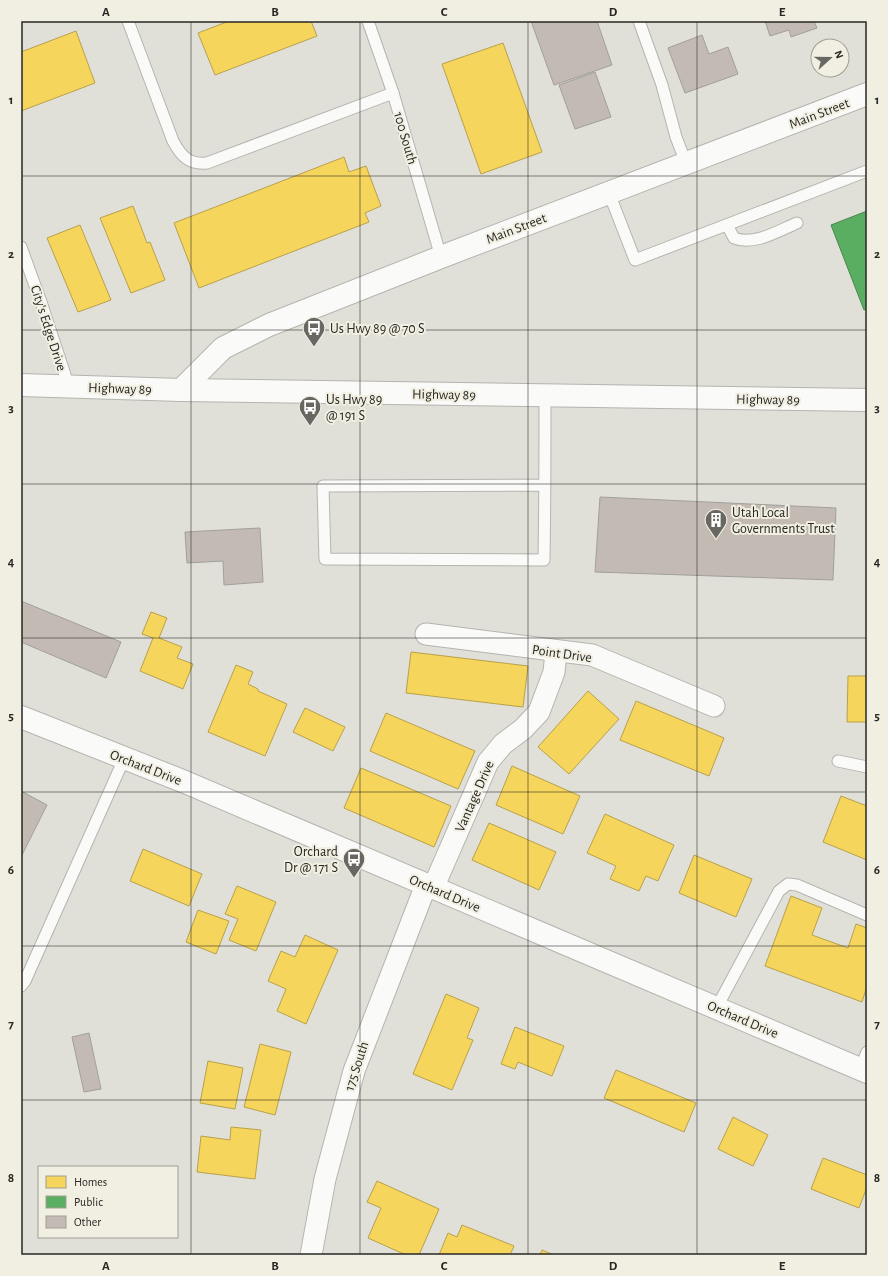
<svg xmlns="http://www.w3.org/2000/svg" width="888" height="1276" font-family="'Alegreya Sans',sans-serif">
<rect width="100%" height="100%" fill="#e0dfd8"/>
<!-- homes -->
<g fill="#f6d55c" stroke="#b8a14b">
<path d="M229 21H311L317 36 215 75 198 33Z"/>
<path d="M76 31 95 83 21 111V52Z"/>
<path d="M503 43 542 152 481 174 442 64Z"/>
<path d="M344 157 349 172 366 166 381 206 365 213 369 222 199 288 174 223Z"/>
<path d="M133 206 147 243 150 242 165 280 131 293 100 218Z"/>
<path d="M80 225 111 300 78 312 47 238Z"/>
<path d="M151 612 167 618 159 638 182 647 177 658 193 664 183 689 140 671 153 638 142 634Z"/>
<path d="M411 652 528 666 523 707 406 693Z"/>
<path d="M236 665 253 672 248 684 258 689V691L287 704 265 756 208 732Z"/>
<path d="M848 676H867V722H847Z"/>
<path d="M588 691 619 719 569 774 538 747Z"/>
<path d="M636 701 724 738 709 776 620 740Z"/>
<path d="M305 708 345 727 333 751 293 732Z"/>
<path d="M386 713 475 751 458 789 370 751Z"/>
<path d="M512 766 580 796 563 834 496 805Z"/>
<path d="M361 768 451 806 434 847 344 808Z"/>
<path d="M841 796 867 806V860L823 842Z"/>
<path d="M605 814 674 845 658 881 646 876 639 891 610 879 616 866 587 853Z"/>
<path d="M489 823 556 852 539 890 472 860Z"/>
<path d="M143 849 202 874 189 906 130 881Z"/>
<path d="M694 855 752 879 736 917 679 893Z"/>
<path d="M237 886 276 902 256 951 229 940 238 919 225 914Z"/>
<path d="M791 896 822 908 812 935 848 948 856 924 867 928V986L862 1002 765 966Z"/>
<path d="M198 910 229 921 216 954 186 942Z"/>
<path d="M305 935 338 950 306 1024 277 1011 286 989 268 981 281 951 295 957Z"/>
<path d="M446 994 479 1008 467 1038 473 1040 452 1090 413 1074Z"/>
<path d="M515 1027 564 1046 552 1076 518 1062 515 1069 501 1064Z"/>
<path d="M260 1044 291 1052 275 1115 244 1107Z"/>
<path d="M208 1061 243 1068 235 1109 200 1103Z"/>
<path d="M616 1070 696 1103 684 1132 604 1098Z"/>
<path d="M733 1117 768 1135 753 1166 718 1149Z"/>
<path d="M231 1127 261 1130 255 1179 197 1172 201 1136 230 1140Z"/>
<path d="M823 1158 867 1175V1187L859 1208 811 1189Z"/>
<path d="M377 1181 439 1209 419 1255H406L368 1238 381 1208 367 1202Z"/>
<path d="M462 1225 514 1246 510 1255H439L448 1233 457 1237Z"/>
<path d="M542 1250 554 1255H540Z"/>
</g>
<!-- public -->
<path fill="#5aae61" stroke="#4b864e" d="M867 211V309L864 310 831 225Z"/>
<!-- building -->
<g fill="#c3bbb3" stroke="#a19f9a">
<path d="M531 21H597L612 65 554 85Z"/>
<path d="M765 21H814L817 28 791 37 789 30 770 36Z"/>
<path d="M702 35 709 54 728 47 738 74 685 93 668 48Z"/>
<path d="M595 72 611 117 575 129 559 85Z"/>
<path d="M600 497 836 508 833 580 595 572Z"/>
<path d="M260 528 263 582 224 585 223 561 187 563 185 532Z"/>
<path d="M21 601 121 642 106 678 21 642Z"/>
<path d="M21 791 47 805 21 857Z"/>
<path d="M89 1033 101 1089 84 1092 72 1037Z"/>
</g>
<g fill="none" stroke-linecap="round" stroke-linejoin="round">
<!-- lane casing -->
<g stroke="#b5b4af" stroke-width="13">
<g id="lane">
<path d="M128 21 173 141C181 156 189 165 207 163L393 93"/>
<path d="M368 21 393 93 441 257"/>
<path d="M639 21 662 85 676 137 686 163"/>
<path d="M609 193 635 260 867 171"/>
<path d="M727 225 734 238C754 246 778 231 797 223"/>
<path d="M21 247 41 302 69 387"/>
<path d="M545 485 323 486 325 559 544 560C545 505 545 450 545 395"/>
<path d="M838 761 867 767"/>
<path d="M21 986 25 981 124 759"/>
<path d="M717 1007 779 891 788 884 797 885 867 915"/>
<path d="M860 1069 867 1052"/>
</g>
</g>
<!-- street casing -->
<g stroke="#b5b4af" stroke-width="23">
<g id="street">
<path d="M426 634 592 655 714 706"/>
<path d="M433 888 488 762 503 744 523 729 539 712 554 672 556 652"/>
<path d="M311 1255 325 1179 354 1071 426 885"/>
</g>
</g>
<!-- secondary casing -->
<g stroke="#b5b4af" stroke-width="24">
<g id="secondary">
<path d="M181 390 223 348 269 325 441 257 867 94"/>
<path d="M21 717 185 782 867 1072"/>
</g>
</g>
<!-- primary casing -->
<g stroke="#b5b4af" stroke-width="24">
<path id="primary" d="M21 385 181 390 867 400"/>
</g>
<!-- lane -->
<use href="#lane" stroke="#fafaf9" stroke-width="11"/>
<!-- street -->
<use href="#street" stroke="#fafaf9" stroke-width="21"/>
<!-- secondary -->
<use href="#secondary" stroke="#fafaf9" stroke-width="22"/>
<!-- primary -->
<use href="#primary" stroke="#fafaf9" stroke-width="22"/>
</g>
<!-- grid -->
<path fill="none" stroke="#282723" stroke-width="1" stroke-opacity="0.55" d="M191 21V1255M360 21V1255M528 21V1255M697 21V1255M21 176H867M21 330H867M21 484H867M21 638H867M21 792H867M21 946H867M21 1100H867"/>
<!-- icons -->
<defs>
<g id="bus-pin" transform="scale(1.15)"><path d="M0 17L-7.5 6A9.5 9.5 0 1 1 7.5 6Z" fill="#686762" stroke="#f1eee2"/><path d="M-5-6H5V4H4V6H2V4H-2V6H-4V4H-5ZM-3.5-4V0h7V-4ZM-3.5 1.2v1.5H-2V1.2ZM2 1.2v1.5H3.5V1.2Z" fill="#fff"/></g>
<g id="building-pin" transform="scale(1.15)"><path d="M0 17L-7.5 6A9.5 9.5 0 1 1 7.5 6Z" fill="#686762" stroke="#f1eee2"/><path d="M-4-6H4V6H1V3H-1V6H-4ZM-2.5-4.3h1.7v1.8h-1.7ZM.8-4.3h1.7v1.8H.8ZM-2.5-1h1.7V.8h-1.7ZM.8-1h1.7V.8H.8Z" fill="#fff"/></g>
</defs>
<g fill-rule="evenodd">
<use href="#bus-pin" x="314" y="328"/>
<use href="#bus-pin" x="310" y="407"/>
<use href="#building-pin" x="716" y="520"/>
<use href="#bus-pin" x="354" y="859"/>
</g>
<g text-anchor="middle" stroke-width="4" stroke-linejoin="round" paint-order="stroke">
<!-- street labels -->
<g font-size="14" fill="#282723" stroke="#f1eee2">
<text transform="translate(819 113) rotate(-21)" y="5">Main Street</text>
<text transform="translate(406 138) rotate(74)" y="5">100 South</text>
<text transform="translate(516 228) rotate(-21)" y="5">Main Street</text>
<text transform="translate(49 328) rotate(72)" y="5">City's Edge Drive</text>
<text transform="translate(120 388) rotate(2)" y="5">Highway 89</text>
<text transform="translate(444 394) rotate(1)" y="5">Highway 89</text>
<text transform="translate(768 399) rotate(1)" y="5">Highway 89</text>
<text transform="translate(562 653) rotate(8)" y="5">Point Drive</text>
<text transform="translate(146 767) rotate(21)" y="5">Orchard Drive</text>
<text transform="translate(474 796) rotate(-66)" y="5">Vantage Drive</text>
<text transform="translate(445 893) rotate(23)" y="5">Orchard Drive</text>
<text transform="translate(743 1019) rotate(23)" y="5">Orchard Drive</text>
<text transform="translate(356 1066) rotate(-72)" y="5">175 South</text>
</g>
<!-- poi labels -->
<g font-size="14" fill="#282723" stroke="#f1eee2" text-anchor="start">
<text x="330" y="333">Us Hwy 89 @ 70 S</text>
<text x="326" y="404">Us Hwy 89<tspan x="326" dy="16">@ 191 S</tspan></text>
<text x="732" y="517">Utah Local<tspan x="732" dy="16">Governments Trust</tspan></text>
<text x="338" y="856" text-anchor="end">Orchard<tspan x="338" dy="16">Dr @ 171 S</tspan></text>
</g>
</g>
<!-- border -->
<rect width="888" height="1276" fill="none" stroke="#f1eee2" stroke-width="44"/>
<!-- legend -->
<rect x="38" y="1166" width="140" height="72" fill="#f1eee2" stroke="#a19e96"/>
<rect x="46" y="1176" width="20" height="12" fill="#f6d55c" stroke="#a19e96"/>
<text x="74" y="1186" font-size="12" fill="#282723">Homes</text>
<rect x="46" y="1196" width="20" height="12" fill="#5aae61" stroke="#a19e96"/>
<text x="74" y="1206" font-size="12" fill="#282723">Public</text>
<rect x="46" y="1216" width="20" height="12" fill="#c3bbb3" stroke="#a19e96"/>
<text x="74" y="1226" font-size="12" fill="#282723">Other</text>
<!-- north arrow -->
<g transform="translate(830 58) rotate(69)"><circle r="19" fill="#f1eee2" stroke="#a19e96"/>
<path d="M0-3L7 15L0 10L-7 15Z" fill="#686762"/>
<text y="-6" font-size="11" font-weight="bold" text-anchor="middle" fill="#282723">N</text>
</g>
<rect x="22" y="22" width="844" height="1232" fill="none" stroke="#282723" stroke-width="1.5"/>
<g font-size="13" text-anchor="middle" font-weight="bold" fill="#282723">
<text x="106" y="16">A</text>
<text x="275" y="16">B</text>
<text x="444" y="16">C</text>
<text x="613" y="16">D</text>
<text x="782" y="16">E</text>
<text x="11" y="104">1</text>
<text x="877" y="104">1</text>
<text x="11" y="258">2</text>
<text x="877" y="258">2</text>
<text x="11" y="412">3</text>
<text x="877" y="412">3</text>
<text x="11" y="566">4</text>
<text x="877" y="566">4</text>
<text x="11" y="720">5</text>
<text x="877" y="720">5</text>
<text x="11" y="874">6</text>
<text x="877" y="874">6</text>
<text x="11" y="1028">7</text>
<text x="877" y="1028">7</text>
<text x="11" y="1182">8</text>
<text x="877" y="1182">8</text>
<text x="106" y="1270">A</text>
<text x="275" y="1270">B</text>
<text x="444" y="1270">C</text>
<text x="613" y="1270">D</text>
<text x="782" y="1270">E</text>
</g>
</svg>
